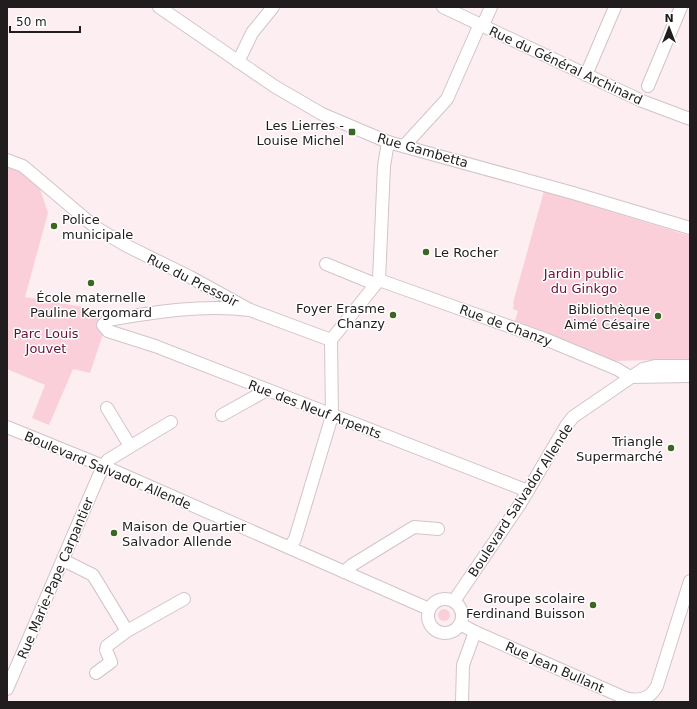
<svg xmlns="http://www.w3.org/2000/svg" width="697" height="709" font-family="'DejaVu Sans',sans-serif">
<rect width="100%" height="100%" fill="#fdeef2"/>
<!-- green -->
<g fill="#facfda">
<path d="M7 164 35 174 48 213 25 297 101 310C100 323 93 322 103 334L90 373 73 369 49 425 32 418 45 385 7 369Z"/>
<path d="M544 191 690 236V359L614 361 515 321 518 311 513 309 514 304 513 303Z"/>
<circle cx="444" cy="615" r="6"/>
</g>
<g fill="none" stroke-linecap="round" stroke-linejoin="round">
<!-- minor casing -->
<g stroke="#d2c4c7" stroke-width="14">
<g id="minor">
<path d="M159 7 274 86 322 114 388 142 573 193 690 228"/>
<path d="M443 7 642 101 690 119"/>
<path d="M483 25 491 7"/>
<path d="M238 62 252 33 273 7"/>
<path d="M586 75 615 7"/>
<path d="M648 86 681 7"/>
<path d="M404 146 447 99 480 24"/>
<path d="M7 160 23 166 95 227 127 246 190 277 250 310 331 340"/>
<path d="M326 264 375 284"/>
<path d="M379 280 545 339 617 369 630 377"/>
<path d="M250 310C202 304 155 312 108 320L103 325 108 331 155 346 528 491"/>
<path d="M631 377 690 376"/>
<path d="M107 408 130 446"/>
<path d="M222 415 267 390"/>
<path d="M7 427 103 466 429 609"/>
<path d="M290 547 295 539 332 416 331 340 379 280 384 166 388 142"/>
<path d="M63 560 93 575 127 631 184 599"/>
<path d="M344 572 352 565 414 527 438 529"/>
<circle cx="445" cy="616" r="17"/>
<path d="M454 601 520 504 566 426 573 417 643 369 655 366H690"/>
<path d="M460 624 475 632 625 698C639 702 650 699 657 686L690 581"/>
<path d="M96 673 111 662 106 650 107 646 127 631"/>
<path d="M7 689 103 466 108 460 171 422"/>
<path d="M462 702 463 665 475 632"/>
</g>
</g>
<!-- minor -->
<use href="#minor" stroke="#fff" stroke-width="12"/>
</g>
<!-- markers -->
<g fill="#3c6623" stroke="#fff" stroke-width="1.5">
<rect x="348" y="128" width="8" height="8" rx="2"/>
<circle cx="54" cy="226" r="4"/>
<circle cx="426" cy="252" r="4"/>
<circle cx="91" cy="283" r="4"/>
<circle cx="393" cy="315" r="4"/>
<circle cx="658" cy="316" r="4"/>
<circle cx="671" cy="448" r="4"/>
<circle cx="114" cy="533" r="4"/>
<circle cx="593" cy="605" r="4"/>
</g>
<g text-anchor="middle" stroke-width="3" stroke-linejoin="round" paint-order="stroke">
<!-- street labels -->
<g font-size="13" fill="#211c1d" stroke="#fff">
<text transform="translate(566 65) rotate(25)" y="5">Rue du Général Archinard</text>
<text transform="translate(423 150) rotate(16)" y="5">Rue Gambetta</text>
<text transform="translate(193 280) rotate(27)" y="5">Rue du Pressoir</text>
<text transform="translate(506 325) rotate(20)" y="5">Rue de Chanzy</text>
<text transform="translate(315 409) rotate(21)" y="5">Rue des Neuf Arpents</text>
<text transform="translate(108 470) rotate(23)" y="5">Boulevard Salvador Allende</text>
<text transform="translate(520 500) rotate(-57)" y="5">Boulevard Salvador Allende</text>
<text transform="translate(55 578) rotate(-67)" y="5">Rue Marie-Pape Carpantier</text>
<text transform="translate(555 667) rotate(24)" y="5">Rue Jean Bullant</text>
</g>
<!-- poi labels -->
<g font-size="13" fill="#211c1d" stroke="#fff" text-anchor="end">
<text x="344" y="130">Les Lierres -<tspan x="344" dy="15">Louise Michel</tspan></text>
<text x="62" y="224" text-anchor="start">Police<tspan x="62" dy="15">municipale</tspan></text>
<text x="434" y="257" text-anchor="start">Le Rocher</text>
<text x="91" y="302" text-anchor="middle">École maternelle<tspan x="91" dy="15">Pauline Kergomard</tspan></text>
<text x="385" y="313">Foyer Erasme<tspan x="385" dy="15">Chanzy</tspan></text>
<text x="650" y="314">Bibliothèque<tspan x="650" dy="15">Aimé Césaire</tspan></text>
<text x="663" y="446">Triangle<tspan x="663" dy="15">Supermarché</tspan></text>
<text x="122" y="531" text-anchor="start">Maison de Quartier<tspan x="122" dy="15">Salvador Allende</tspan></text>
<text x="585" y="603">Groupe scolaire<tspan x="585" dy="15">Ferdinand Buisson</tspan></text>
</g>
<!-- park labels -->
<g font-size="13" fill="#6a1036" stroke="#fff">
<text x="584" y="278">Jardin public<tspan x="584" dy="15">du Ginkgo</tspan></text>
<text x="46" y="338">Parc Louis<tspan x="46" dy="15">Jouvet</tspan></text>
</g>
</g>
<!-- border -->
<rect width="697" height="709" fill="none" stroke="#211c1d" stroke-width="16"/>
<!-- north arrow -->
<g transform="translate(669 28)" stroke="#ffffff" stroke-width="3" paint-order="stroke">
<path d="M0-3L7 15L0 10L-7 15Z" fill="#211c1d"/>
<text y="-6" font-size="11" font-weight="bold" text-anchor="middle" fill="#211c1d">N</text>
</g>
<!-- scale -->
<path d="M10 26v6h70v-6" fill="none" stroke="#211c1d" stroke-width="2"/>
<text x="16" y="26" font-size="12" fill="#211c1d" stroke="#ffffff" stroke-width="3" paint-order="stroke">50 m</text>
</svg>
